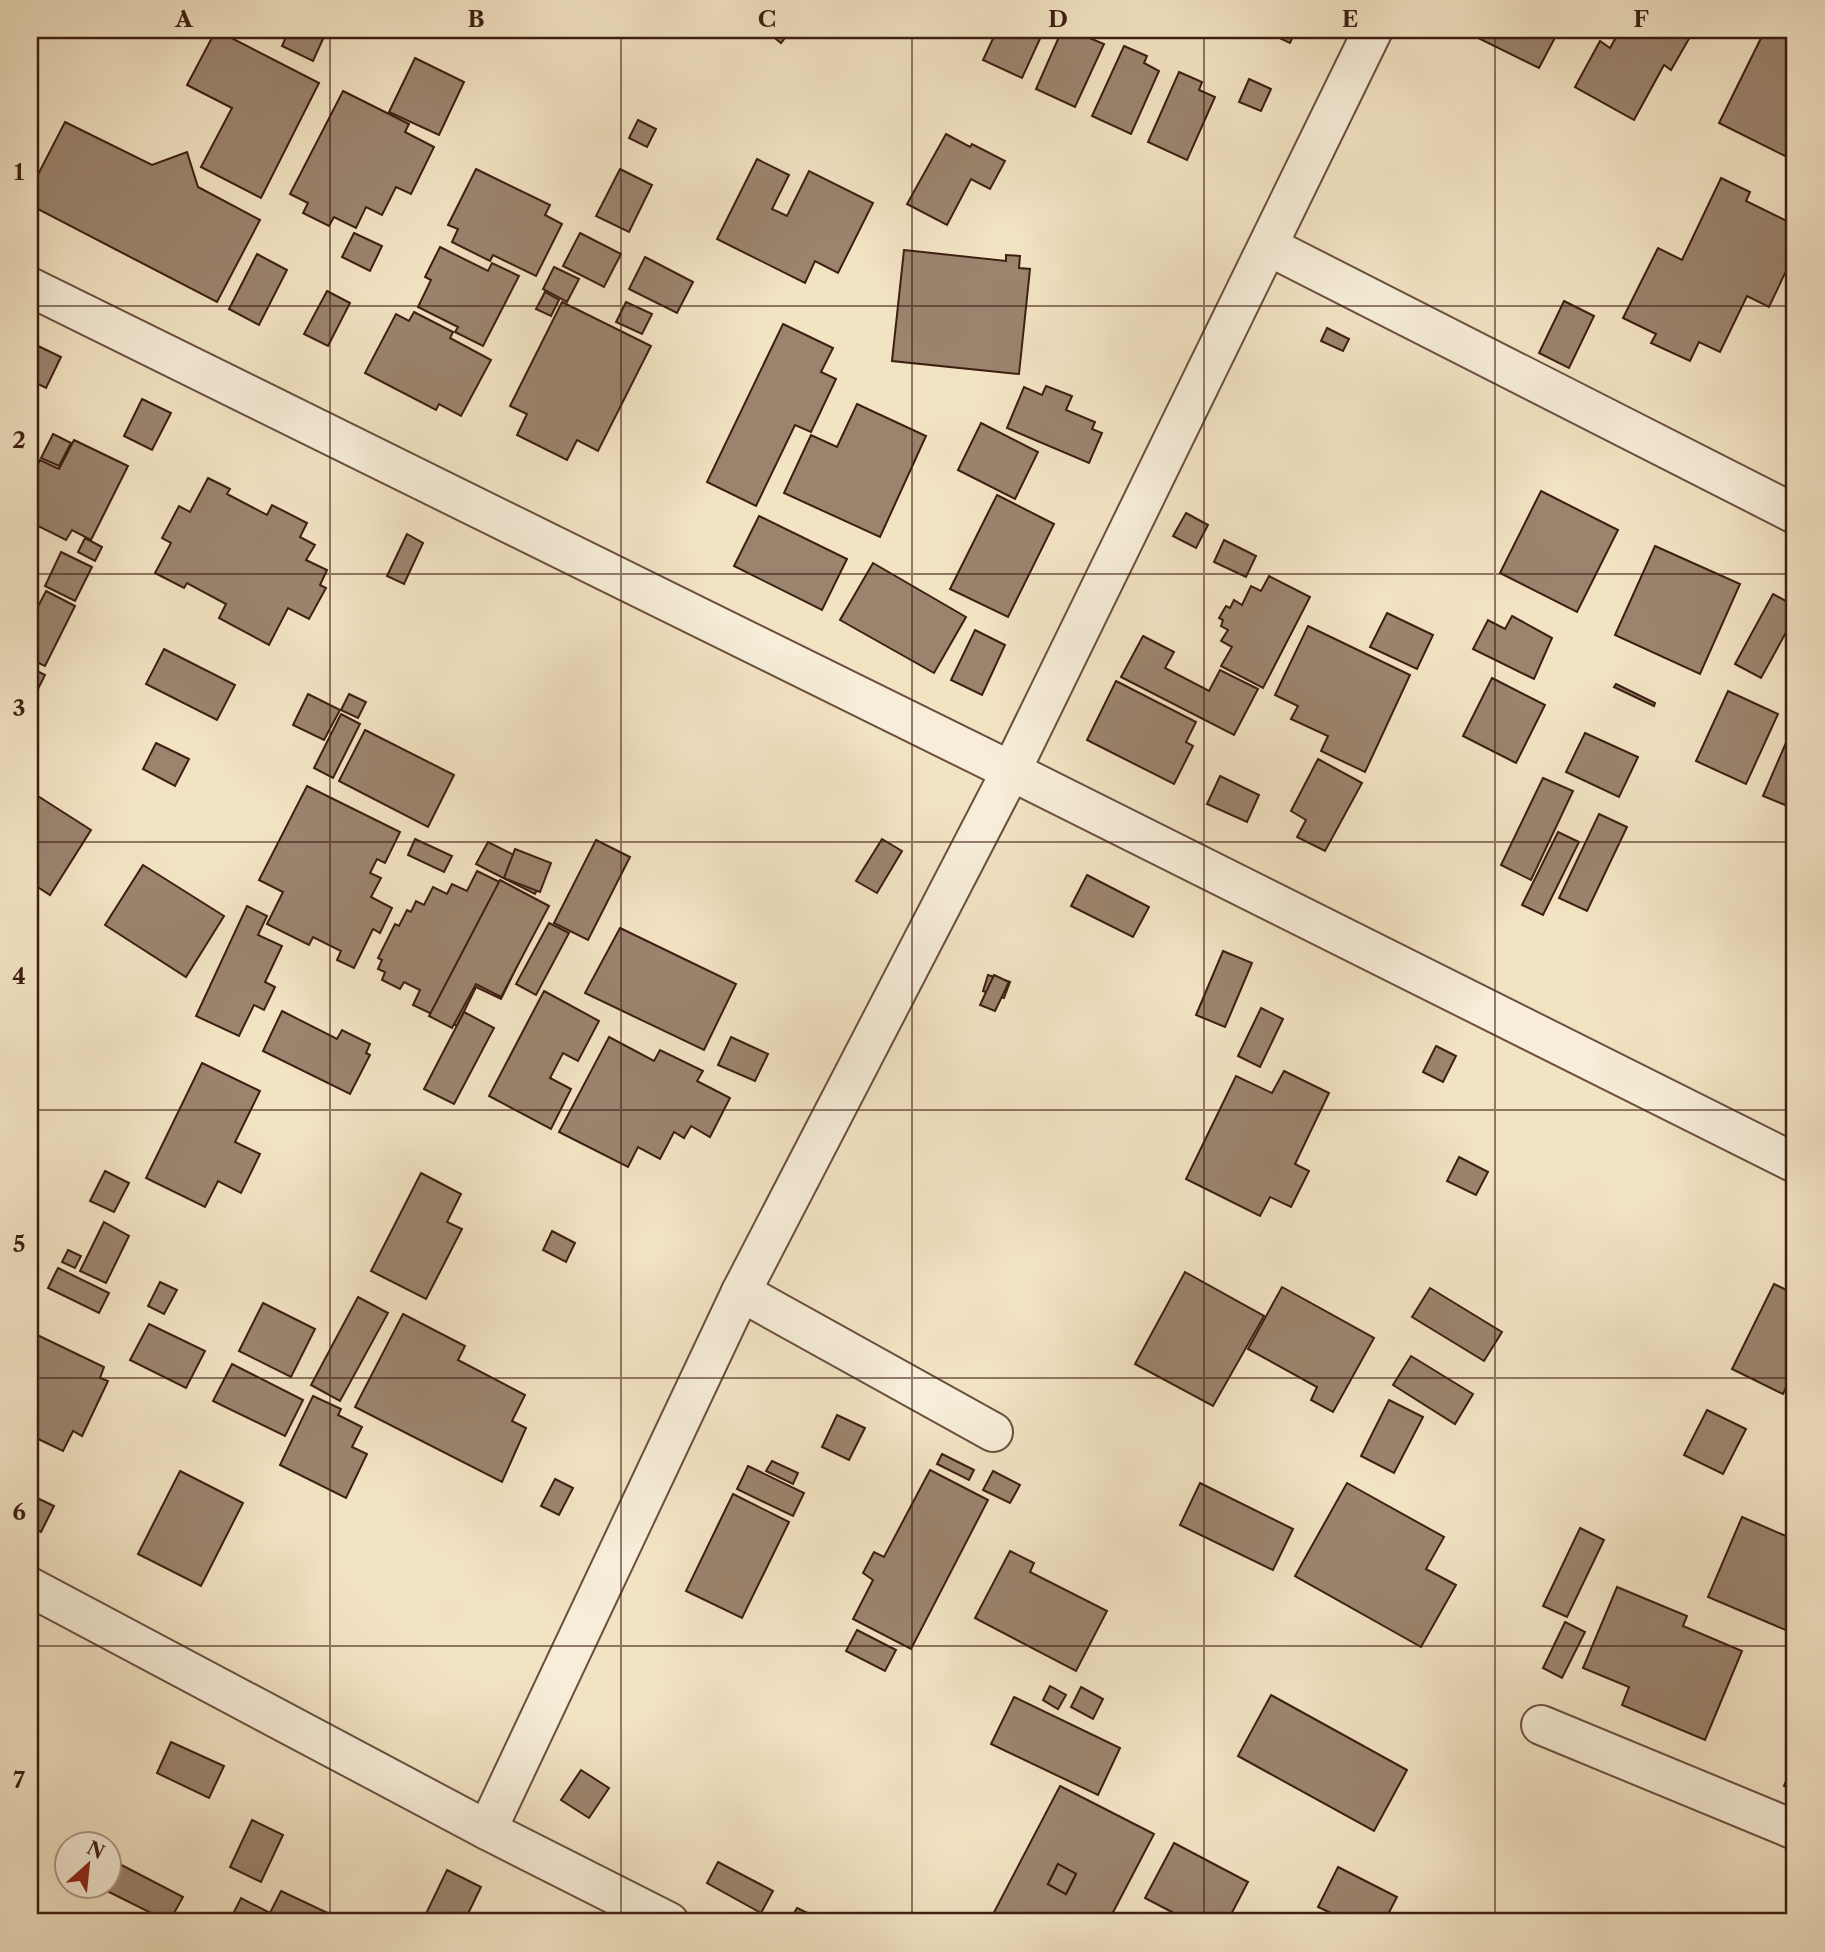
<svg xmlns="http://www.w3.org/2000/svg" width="1825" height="1952" font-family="'Libre Caslon Text',serif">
<rect width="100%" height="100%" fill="#f2e3c3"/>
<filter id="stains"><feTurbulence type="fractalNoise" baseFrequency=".00286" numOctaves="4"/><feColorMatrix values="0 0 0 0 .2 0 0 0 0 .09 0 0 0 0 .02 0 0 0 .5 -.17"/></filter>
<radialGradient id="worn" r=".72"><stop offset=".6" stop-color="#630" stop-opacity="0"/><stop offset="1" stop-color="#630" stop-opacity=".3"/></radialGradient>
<!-- building -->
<g fill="#9b846e" stroke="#3d1e11" stroke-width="2" fill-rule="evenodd">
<path d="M216 30 319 83 261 198 201 167 232 108 187 85Z"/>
<path d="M289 30H327L313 61 282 46Z"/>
<path d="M765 30H791L781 43Z"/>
<path d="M997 30H1044L1022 78 983 60Z"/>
<path d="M1062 30H1090L1087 37 1104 44 1075 107 1036 89Z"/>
<path d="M1262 30H1296L1290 43Z"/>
<path d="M1474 30H1559L1539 68 1472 35Z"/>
<path d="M1620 30H1677L1690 37 1671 70 1664 65 1634 120 1575 87 1600 41 1610 48Z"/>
<path d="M1765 30H1795V161L1719 123Z"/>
<path d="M1124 46 1147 56 1144 63 1159 71 1131 134 1092 116Z"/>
<path d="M415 58 464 82 439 135 389 112Z"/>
<path d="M1179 72 1202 82 1199 90 1215 97 1187 160 1148 142Z"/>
<path d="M1249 79 1271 89 1261 111 1239 102Z"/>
<path d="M343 91 409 124 405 132 434 147 411 194 396 187 382 215 366 207 356 228 334 217 329 226 303 213 308 203 290 194Z"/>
<path d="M638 120 656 129 647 147 629 138Z"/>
<path d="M65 122 152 165 187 152 198 187 260 220 217 302 30 205V190Z"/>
<path d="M946 134 970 147 972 144 1005 161 990 189 971 179 947 225 907 204Z"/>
<path d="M757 159 789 175 772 209 787 216 809 171 873 203 838 273 815 261 805 283 717 239Z"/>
<path d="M476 169 550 205 545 215 562 224 536 276 493 255 490 261 452 242 458 229 448 225Z"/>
<path d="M620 169 652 185 629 232 596 216Z"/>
<path d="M1721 178 1750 192 1746 201 1795 225V252L1769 307 1747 296 1720 352 1699 342 1690 361 1651 343 1656 334 1623 318 1658 248 1682 260Z"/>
<path d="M354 233 382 246 370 271 342 257Z"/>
<path d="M580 233 621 254 604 287 563 266Z"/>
<path d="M440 247 488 271 492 263 519 276 483 346 455 332 458 327 418 307 431 280 425 277Z"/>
<path d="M904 250 1006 261V255L1020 256 1019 268 1030 269 1019 374 892 361Z"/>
<path d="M257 254 287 270 259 325 229 309Z"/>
<path d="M645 257 693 282 677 313 629 289Z"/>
<path d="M554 267 579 279 567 302 543 289Z"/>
<path d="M327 291 350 303 328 346 304 334Z"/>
<path d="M545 292 559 300 551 316 536 309Z"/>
<path d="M1564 301 1594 316 1569 368 1539 353Z"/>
<path d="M562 302 651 346 598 451 577 440 567 460 517 435 527 414 510 406Z"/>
<path d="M626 302 652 314 642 334 616 322Z"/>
<path d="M414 312 453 332 450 338 491 360 461 416 439 404 436 410 365 373 396 314 409 321Z"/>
<path d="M783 324 833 348 821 372 836 379 811 432 795 425 756 506 707 482Z"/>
<path d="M1327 328 1349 339 1343 351 1321 341Z"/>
<path d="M36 345 61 357 46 388 30 380V359Z"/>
<path d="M1046 386 1072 396 1066 410 1095 422 1092 429 1102 433 1089 463 1007 428 1024 387 1042 395Z"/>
<path d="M142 399 171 413 152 450 124 436Z"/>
<path d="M857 404 926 436 880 537 784 493 811 435 837 447Z"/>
<path d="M981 423 1038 452 1015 499 958 470Z"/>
<path d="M53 434 71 443 59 466 41 458Z"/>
<path d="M74 440 128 466 91 540 72 530 66 540 30 522V480L40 460 59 469Z"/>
<path d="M208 478 230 489 227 494 267 515 272 505 307 523 300 537 315 545 306 560 327 570 320 585 326 588 309 619 288 608 269 645 219 618 226 604 187 583 184 588 155 573 171 543 162 538 179 506 190 512Z"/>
<path d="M1541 491 1618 530 1577 612 1500 573Z"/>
<path d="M997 495 1054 524 1008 617 950 589Z"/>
<path d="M1186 513 1208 525 1196 548 1173 536Z"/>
<path d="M759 516 847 559 822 610 734 566Z"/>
<path d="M407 534 423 543 404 584 387 576Z"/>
<path d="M85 538 102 547 95 561 78 552Z"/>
<path d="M1224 540 1256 556 1246 577 1214 562Z"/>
<path d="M1655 546 1740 584 1700 674 1615 635Z"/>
<path d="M61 552 92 567 75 601 45 586Z"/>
<path d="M873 563 966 617 934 673 840 620Z"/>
<path d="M1269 576 1310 597 1263 688 1221 666 1232 647 1221 641 1228 630 1221 626 1223 620 1219 618 1226 606 1230 608 1234 600 1242 605 1251 586 1261 591Z"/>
<path d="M46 591 75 606 45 666 30 659V622Z"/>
<path d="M1773 594 1795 606V616L1761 678 1735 664Z"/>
<path d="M1387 613 1433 635 1417 669 1370 647Z"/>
<path d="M1512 616 1552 638 1534 679 1473 649 1488 620 1505 629Z"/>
<path d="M1308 626 1410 675 1365 772 1321 751 1328 736 1291 719 1298 706 1275 695Z"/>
<path d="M975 630 1005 645 982 695 951 680Z"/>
<path d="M1143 636 1174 652 1165 668 1209 691 1220 670 1258 689 1234 735 1121 677Z"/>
<path d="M164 649 235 685 217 720 146 684Z"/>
<path d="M31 668 45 675 37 691 30 688Z"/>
<path d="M1492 678 1545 705 1516 763 1463 736Z"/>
<path d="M1116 681 1196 722 1186 742 1193 746 1174 784 1087 740Z"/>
<path d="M1616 684 1655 703 1654 706 1614 687Z"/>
<path d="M1728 691 1778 714 1746 784 1696 761Z"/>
<path d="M308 694 340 710 324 740 293 725Z"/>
<path d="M349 694 366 702 358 718 341 710Z"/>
<path d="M341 714 360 724 333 778 314 768Z"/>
<path d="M1794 724H1795V809L1763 796Z"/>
<path d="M365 730 454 775 428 827 339 781Z"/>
<path d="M1585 733 1638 757 1619 797 1566 772Z"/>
<path d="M156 743 189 759 175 786 143 769Z"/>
<path d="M1318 759 1362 783 1325 851 1297 837 1306 820 1291 811Z"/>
<path d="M1220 776 1259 795 1247 822 1207 804Z"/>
<path d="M1543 778 1573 791 1531 880 1501 865Z"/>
<path d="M307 786 400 832 385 863 377 859 370 873 381 878 371 897 392 908 380 933 373 929 354 968 337 960 341 951 313 937 309 945 267 924 283 892 259 880Z"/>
<path d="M30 791 91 830 50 895 30 882Z"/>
<path d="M1599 814 1627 827 1587 911 1559 898Z"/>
<path d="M1558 832 1579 842 1543 915 1522 905Z"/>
<path d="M415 839 452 856 444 872 408 855Z"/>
<path d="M882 839 902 851 877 893 856 881Z"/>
<path d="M596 840 630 857 588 940 554 923Z"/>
<path d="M488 842 546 871 535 894 476 864Z"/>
<path d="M515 849 551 863 540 892 504 878Z"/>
<path d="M143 865 224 916 186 977 105 925Z"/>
<path d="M477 871 547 905 501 999 476 987 457 1026 413 1005 420 990 404 982 400 989 382 980 385 972 378 969 382 960 378 958 395 924 399 926 407 910 411 912 416 901 424 905 433 887 447 894 452 884 467 891Z"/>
<path d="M1087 875 1149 907 1133 937 1071 906Z"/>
<path d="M500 880 549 906 501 997 476 984 452 1028 429 1016Z"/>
<path d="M247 906 267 916 258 935 282 946 265 982 275 987 264 1010 254 1005 239 1036 196 1016Z"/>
<path d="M549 923 569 933 536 995 516 984Z"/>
<path d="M620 928 736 984 704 1050 585 993Z"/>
<path d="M1223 951 1252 963 1225 1027 1196 1015Z"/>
<path d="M988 975 1010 982 1004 998 983 991Z"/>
<path d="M994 975 1009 982 995 1011 980 1005Z"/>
<path d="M544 991 599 1021 578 1061 563 1053 550 1078 571 1089 551 1129 489 1096Z"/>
<path d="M1261 1008 1283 1019 1260 1067 1238 1056Z"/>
<path d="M282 1011 337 1039 342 1030 370 1044 366 1053 370 1055 350 1094 263 1051Z"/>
<path d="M464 1012 494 1028 454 1104 424 1089Z"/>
<path d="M609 1037 654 1061 660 1050 703 1071 697 1081 730 1098 710 1137 691 1126 684 1138 674 1132 660 1159 638 1147 628 1167 559 1132Z"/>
<path d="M731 1037 768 1054 755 1081 718 1065Z"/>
<path d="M1436 1046 1456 1056 1443 1082 1423 1072Z"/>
<path d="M202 1063 260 1091 235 1142 260 1154 241 1193 218 1181 205 1207 146 1178Z"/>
<path d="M1284 1071 1329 1093 1295 1164 1309 1171 1291 1207 1270 1197 1260 1216 1186 1179 1236 1076 1272 1093Z"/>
<path d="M1459 1157 1488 1172 1476 1195 1447 1181Z"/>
<path d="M105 1171 129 1183 114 1212 90 1201Z"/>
<path d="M421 1173 461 1194 447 1222 462 1229 426 1299 371 1271Z"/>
<path d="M104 1222 129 1236 106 1283 80 1271Z"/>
<path d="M552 1231 575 1243 566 1262 543 1250Z"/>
<path d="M68 1250 81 1256 75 1268 62 1262Z"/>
<path d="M58 1268 109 1293 99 1313 48 1288Z"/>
<path d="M1185 1272 1264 1316 1213 1406 1135 1364Z"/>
<path d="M160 1282 177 1290 164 1314 148 1306Z"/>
<path d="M1774 1284 1795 1294V1382L1790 1379 1783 1394 1732 1369Z"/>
<path d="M1282 1287 1374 1338 1333 1412 1311 1400 1317 1387 1248 1349Z"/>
<path d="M1430 1288 1502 1332 1484 1361 1412 1317Z"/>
<path d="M358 1297 388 1313 340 1401 311 1385Z"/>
<path d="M263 1303 315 1329 291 1377 239 1351Z"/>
<path d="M403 1314 465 1346 458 1360 525 1395 512 1421 526 1428 502 1482 355 1407Z"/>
<path d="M149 1324 205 1351 186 1388 130 1360Z"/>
<path d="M31 1332 104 1367 100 1378 108 1381 82 1436 73 1431 63 1451 30 1435V1421L33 1414 30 1413Z"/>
<path d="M1411 1356 1473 1394 1455 1424 1393 1385Z"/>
<path d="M232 1364 303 1400 285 1436 213 1401Z"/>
<path d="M313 1396 341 1409 338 1415 362 1427 352 1447 367 1454 346 1498 280 1465Z"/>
<path d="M1389 1400 1423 1417 1394 1473 1361 1456Z"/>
<path d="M1707 1410 1746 1429 1723 1474 1684 1455Z"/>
<path d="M837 1415 865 1428 849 1460 822 1447Z"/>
<path d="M942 1454 974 1470 969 1480 937 1464Z"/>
<path d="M772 1461 798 1473 793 1484 766 1471Z"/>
<path d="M748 1466 804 1493 793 1516 737 1489Z"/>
<path d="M930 1470 988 1500 911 1649 853 1619 873 1580 863 1573 874 1552 884 1557Z"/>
<path d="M180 1471 243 1503 201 1586 138 1554Z"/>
<path d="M993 1471 1020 1485 1010 1503 983 1490Z"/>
<path d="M555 1479 573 1488 559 1515 541 1506Z"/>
<path d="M1200 1483 1293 1529 1273 1570 1180 1525Z"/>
<path d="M1347 1483 1444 1537 1426 1569 1456 1585 1421 1647 1295 1576Z"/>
<path d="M733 1494 789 1522 742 1618 686 1591Z"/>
<path d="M33 1496 54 1506 41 1532 30 1527V1502Z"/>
<path d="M1742 1517 1795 1540V1634L1708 1597Z"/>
<path d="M1580 1528 1604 1540 1567 1617 1543 1606Z"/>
<path d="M1010 1551 1034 1563 1030 1572 1107 1611 1076 1671 975 1618Z"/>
<path d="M1617 1587 1687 1616 1683 1626 1742 1651 1705 1740 1622 1705 1629 1687 1583 1668Z"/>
<path d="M1565 1622 1585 1632 1562 1678 1543 1668Z"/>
<path d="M857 1630 896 1650 885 1671 846 1651Z"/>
<path d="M1050 1686 1066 1695 1058 1709 1043 1700Z"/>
<path d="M1081 1687 1103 1699 1093 1719 1071 1707Z"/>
<path d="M1271 1695 1407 1770 1374 1831 1238 1756Z"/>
<path d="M1014 1697 1120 1748 1098 1795 991 1744Z"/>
<path d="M171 1742 224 1766 209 1798 157 1773Z"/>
<path d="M1795 1759V1790L1784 1786Z"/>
<path d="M581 1770 609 1788 589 1818 561 1800Z"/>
<path d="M1060 1786 1154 1834 1108 1922H998L991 1918ZM1058 1864 1076 1874 1066 1894 1048 1884Z"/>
<path d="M252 1820 283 1835 261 1882 230 1867Z"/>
<path d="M1174 1843 1248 1882 1227 1922H1191L1145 1898Z"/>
<path d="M108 1858 183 1897 169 1922 95 1885H108Z"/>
<path d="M718 1862 773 1891 761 1913 707 1883Z"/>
<path d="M1058 1864 1076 1874 1066 1894 1048 1884Z"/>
<path d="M1338 1867 1397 1897 1384 1922H1350L1318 1907Z"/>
<path d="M447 1870 481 1887 464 1922H422Z"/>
<path d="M281 1891 332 1915 329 1922H229L241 1898 270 1913Z"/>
<path d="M797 1908 826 1922H789Z"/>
</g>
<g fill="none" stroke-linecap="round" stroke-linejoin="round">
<!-- minor casing -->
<g stroke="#6a4f3e" stroke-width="42">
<g id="minor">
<path d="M1268 246 1795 514"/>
<path d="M30 287 1011 771 1795 1163"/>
<path d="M741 1292 993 1432"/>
<path d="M1541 1725 1795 1830"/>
<path d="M487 1830 741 1292 1011 771 1373 30"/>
</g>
</g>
<!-- tertiary casing -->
<g stroke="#6a4f3e" stroke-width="42">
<path id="tertiary" d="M30 1587 487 1830 669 1922"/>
</g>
<!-- minor -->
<use href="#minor" stroke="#f7edd8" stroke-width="38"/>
<!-- tertiary -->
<use href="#tertiary" stroke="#f7edd8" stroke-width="38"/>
</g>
<!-- grid -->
<path fill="none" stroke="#3d1e11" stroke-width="2" stroke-opacity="0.55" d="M330 30V1922M621 30V1922M912 30V1922M1204 30V1922M1495 30V1922M30 306H1795M30 574H1795M30 842H1795M30 1110H1795M30 1378H1795M30 1646H1795"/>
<!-- margin -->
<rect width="1825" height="1952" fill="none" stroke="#f2e3c3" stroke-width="77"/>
<!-- north arrow -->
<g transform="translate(88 1865) rotate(27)"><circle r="33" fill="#f7edd8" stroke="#ad9a88" stroke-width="2"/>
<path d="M0-5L12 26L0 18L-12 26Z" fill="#8f2418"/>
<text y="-10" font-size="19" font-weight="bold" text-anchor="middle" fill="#3d1e11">N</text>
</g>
<rect x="38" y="38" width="1748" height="1875" fill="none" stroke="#3d1e11" stroke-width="2.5"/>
<g font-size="23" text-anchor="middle" font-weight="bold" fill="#3d1e11">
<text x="184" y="27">A</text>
<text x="476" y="27">B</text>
<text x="767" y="27">C</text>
<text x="1058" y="27">D</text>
<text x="1350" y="27">E</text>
<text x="1641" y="27">F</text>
<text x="19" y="180">1</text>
<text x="19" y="448">2</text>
<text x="19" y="716">3</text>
<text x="19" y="984">4</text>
<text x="19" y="1252">5</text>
<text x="19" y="1520">6</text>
<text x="19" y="1788">7</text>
</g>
<rect width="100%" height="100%" filter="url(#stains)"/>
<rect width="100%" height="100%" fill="url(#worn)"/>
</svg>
